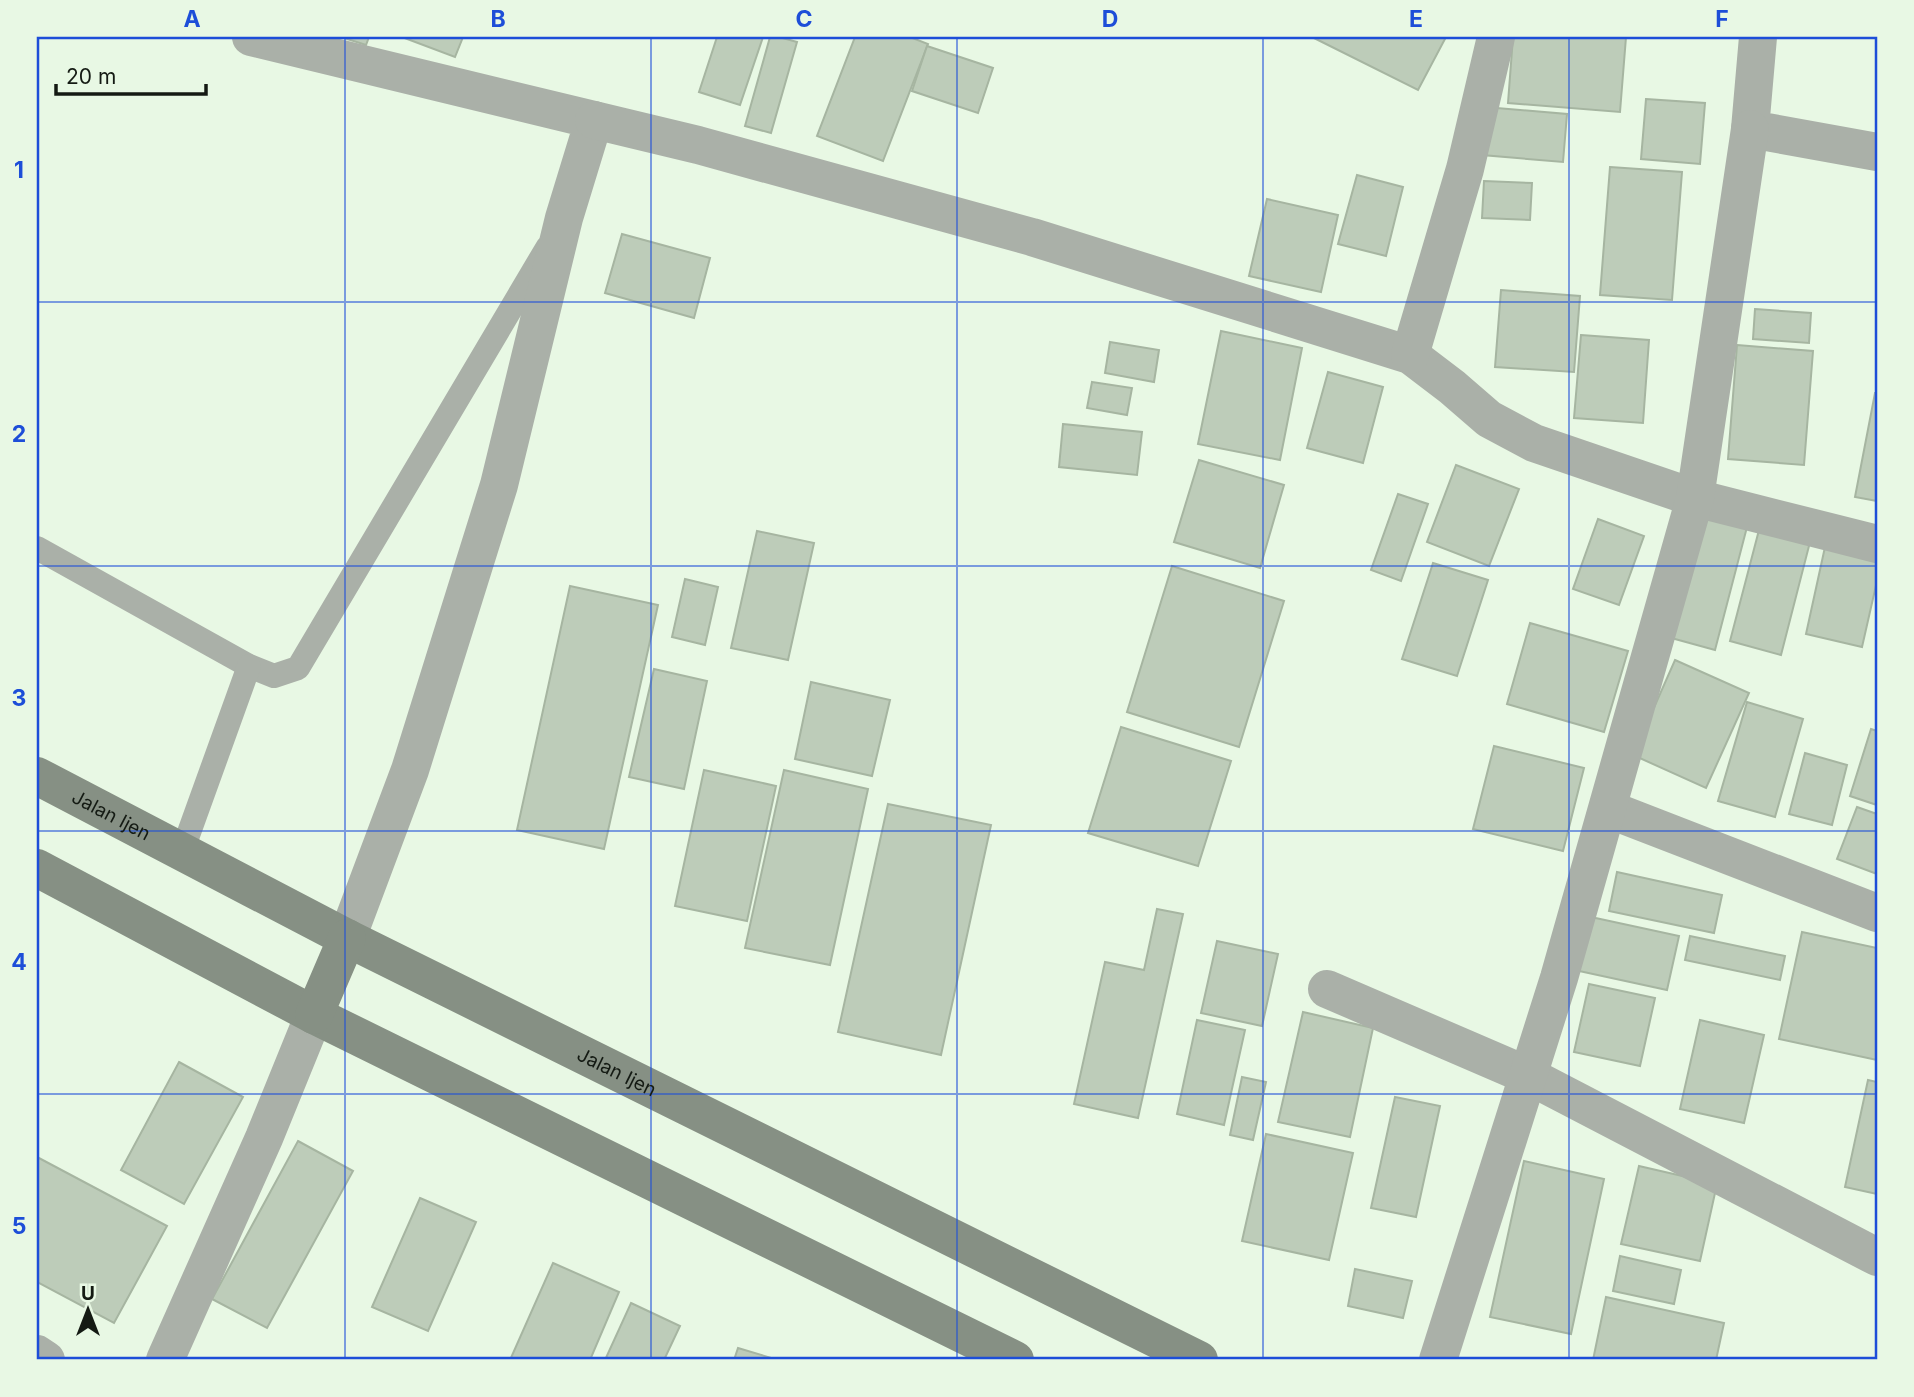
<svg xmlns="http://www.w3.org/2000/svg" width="1914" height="1397" font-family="Inter,sans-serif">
<rect width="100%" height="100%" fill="#e8f8e4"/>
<!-- building -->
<g fill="#bdccb9" stroke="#a6b5a1" stroke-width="2">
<path d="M341 37H369L366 45Z"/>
<path d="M402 37H463L455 57Z"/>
<path d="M717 37H763L740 105 699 92Z"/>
<path d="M770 37H779L797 42 771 133 745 126Z"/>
<path d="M855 37H910L928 44 883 161 817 136Z"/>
<path d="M1312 37H1446L1418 90Z"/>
<path d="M1513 37H1626L1620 112 1508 103Z"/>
<path d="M927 46 993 68 978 113 912 91Z"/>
<path d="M1646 99 1705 103 1700 164 1641 159Z"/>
<path d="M1485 107 1567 114 1563 162 1482 155Z"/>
<path d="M1610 167 1682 172 1672 300 1600 295Z"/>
<path d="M1357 175 1403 187 1386 256 1338 244Z"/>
<path d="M1484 181 1532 183 1530 220 1482 218Z"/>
<path d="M1267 199 1338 215 1321 292 1249 276Z"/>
<path d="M622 234 710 258 694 318 605 293Z"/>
<path d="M1501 290 1580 296 1574 372 1495 367Z"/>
<path d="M1755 309 1811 313 1809 343 1753 339Z"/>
<path d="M1221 331 1302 348 1280 460 1198 444Z"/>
<path d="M1581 335 1649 340 1643 423 1574 418Z"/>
<path d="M1110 342 1159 350 1154 382 1105 373Z"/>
<path d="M1737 345 1813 351 1804 465 1728 459Z"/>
<path d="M1328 372 1383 387 1363 463 1307 448Z"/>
<path d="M1092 382 1132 388 1127 415 1087 408Z"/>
<path d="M1875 393H1877V501L1855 497Z"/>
<path d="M1063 424 1142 432 1137 475 1059 467Z"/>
<path d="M1199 460 1284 485 1260 568 1174 542Z"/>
<path d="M1456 465 1519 489 1489 566 1427 542Z"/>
<path d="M1398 494 1428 504 1401 581 1371 570Z"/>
<path d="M1695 514 1747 527 1715 650 1664 636Z"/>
<path d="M1598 519 1644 536 1619 605 1573 589Z"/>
<path d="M1759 530 1810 542 1781 655 1730 641Z"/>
<path d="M757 531 814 543 788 660 731 648Z"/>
<path d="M1825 547 1877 559V581L1862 647 1806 634Z"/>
<path d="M1433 563 1488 580 1457 676 1402 659Z"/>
<path d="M1172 566 1284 601 1239 747 1127 712Z"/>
<path d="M685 579 718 587 705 645 672 637Z"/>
<path d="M570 586 658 605 604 849 517 830Z"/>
<path d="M1530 623 1628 651 1604 732 1507 704Z"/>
<path d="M1675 660 1749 693 1706 788 1633 755Z"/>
<path d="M654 669 707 681 684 789 629 777Z"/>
<path d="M811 682 890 700 872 776 795 759Z"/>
<path d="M1747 702 1803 719 1775 817 1718 801Z"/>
<path d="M1121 727 1231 761 1198 866 1088 833Z"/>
<path d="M1871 729 1877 731V805L1850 796Z"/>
<path d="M1494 746 1584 768 1563 851 1473 829Z"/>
<path d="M1805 753 1847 765 1832 825 1789 814Z"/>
<path d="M704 770 776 786 747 921 675 906Z"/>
<path d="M784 770 868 789 830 965 745 948Z"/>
<path d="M888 804 991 825 941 1055 838 1032Z"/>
<path d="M1857 807 1877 814V874L1837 859Z"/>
<path d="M1617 872 1722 895 1714 933 1609 911Z"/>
<path d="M1157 909 1183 914 1138 1118 1074 1104 1105 962 1144 970Z"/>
<path d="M1591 917 1679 936 1667 990 1579 971Z"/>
<path d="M1802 932 1877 948V1060L1779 1039Z"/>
<path d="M1690 936 1785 956 1780 980 1685 960Z"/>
<path d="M1217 941 1278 954 1262 1026 1201 1013Z"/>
<path d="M1589 984 1655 998 1640 1066 1574 1052Z"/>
<path d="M1303 1012 1373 1028 1350 1137 1278 1122Z"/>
<path d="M1197 1020 1245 1030 1224 1125 1177 1114Z"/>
<path d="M1700 1020 1764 1035 1744 1123 1680 1109Z"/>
<path d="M179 1062 243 1097 184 1204 121 1170Z"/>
<path d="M1242 1077 1266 1082 1253 1140 1230 1135Z"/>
<path d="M1868 1080 1877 1082V1194L1845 1187Z"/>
<path d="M1395 1097 1440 1106 1416 1217 1371 1208Z"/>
<path d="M1266 1134 1353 1153 1329 1260 1242 1241Z"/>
<path d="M298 1141 353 1171 267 1328 212 1299Z"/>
<path d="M37 1157 167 1226 114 1323 37 1282Z"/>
<path d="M1524 1161 1604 1179 1571 1334 1490 1317Z"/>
<path d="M1639 1166 1717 1184 1700 1261 1621 1244Z"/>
<path d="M420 1198 476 1222 428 1331 372 1307Z"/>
<path d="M1620 1256 1681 1270 1674 1304 1613 1291Z"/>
<path d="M553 1263 619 1292 590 1360H510Z"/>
<path d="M1355 1269 1412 1281 1403 1318 1348 1306Z"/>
<path d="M1606 1297 1724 1323 1716 1360H1593Z"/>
<path d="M631 1303 680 1326 664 1360H605Z"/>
<path d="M738 1348 778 1360H734Z"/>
</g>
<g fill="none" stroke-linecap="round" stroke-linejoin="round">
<!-- lane -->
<g stroke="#aab0a8" stroke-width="24">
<path d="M37 548 249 666 274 676 298 668 547 248"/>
<path d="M182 852 249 666"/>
</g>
<!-- street -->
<g stroke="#aab0a8" stroke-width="38">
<path d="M251 37 594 120 564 218 499 485 410 770 347 938"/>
<path d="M1758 37 1750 129 1877 152"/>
<path d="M594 120 698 145 1032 237 1410 355 1452 387 1489 419 1534 443 1695 498 1877 544"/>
<path d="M1410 355 1465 169 1496 37"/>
<path d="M1608 809 1877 913"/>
<path d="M1327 989 1529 1076 1877 1257"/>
<path d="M37 1354 46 1360"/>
<path d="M165 1360 264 1138 314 1015"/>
<path d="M1438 1360 1559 978 1695 498 1750 129"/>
</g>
<!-- secondary -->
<g stroke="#869084" stroke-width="38">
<path id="s1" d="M37 776 347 938 1199 1360"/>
<path d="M37 868 314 1015 1015 1360"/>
<path d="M314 1015 347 938"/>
</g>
</g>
<!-- grid -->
<path fill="none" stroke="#1d4ed8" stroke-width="2" stroke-opacity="0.55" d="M345 37V1360M651 37V1360M957 37V1360M1263 37V1360M1569 37V1360M37 302H1877M37 566H1877M37 831H1877M37 1094H1877"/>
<g text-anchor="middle" stroke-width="6" stroke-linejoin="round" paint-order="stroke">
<!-- street labels -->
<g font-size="19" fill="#141a13" stroke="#e8f8e4">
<text dy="7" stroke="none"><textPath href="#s1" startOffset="84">Jalan Ijen</textPath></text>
<text dy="7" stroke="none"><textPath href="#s1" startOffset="651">Jalan Ijen</textPath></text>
</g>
</g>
<!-- border -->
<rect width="1914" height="1397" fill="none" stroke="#e8f8e4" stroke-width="77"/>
<!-- north arrow -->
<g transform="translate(88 1310)" stroke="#e8f8e4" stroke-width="5" paint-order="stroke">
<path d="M0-5L12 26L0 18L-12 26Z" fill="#141a13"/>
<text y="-10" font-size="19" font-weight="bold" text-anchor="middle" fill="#141a13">U</text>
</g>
<!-- scale -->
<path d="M56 84v10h150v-10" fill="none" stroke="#141a13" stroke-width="3.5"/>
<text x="66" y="84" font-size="21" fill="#141a13" stroke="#e8f8e4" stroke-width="5" paint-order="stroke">20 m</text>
<rect x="38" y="38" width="1838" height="1320" fill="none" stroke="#1d4ed8" stroke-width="2.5"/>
<g font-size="23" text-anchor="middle" font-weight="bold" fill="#1d4ed8">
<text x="192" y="27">A</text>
<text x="498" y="27">B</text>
<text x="804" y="27">C</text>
<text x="1110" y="27">D</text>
<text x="1416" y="27">E</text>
<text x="1722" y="27">F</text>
<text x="19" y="178">1</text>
<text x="19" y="442">2</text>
<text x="19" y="706">3</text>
<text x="19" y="970">4</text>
<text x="19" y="1234">5</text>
</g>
</svg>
